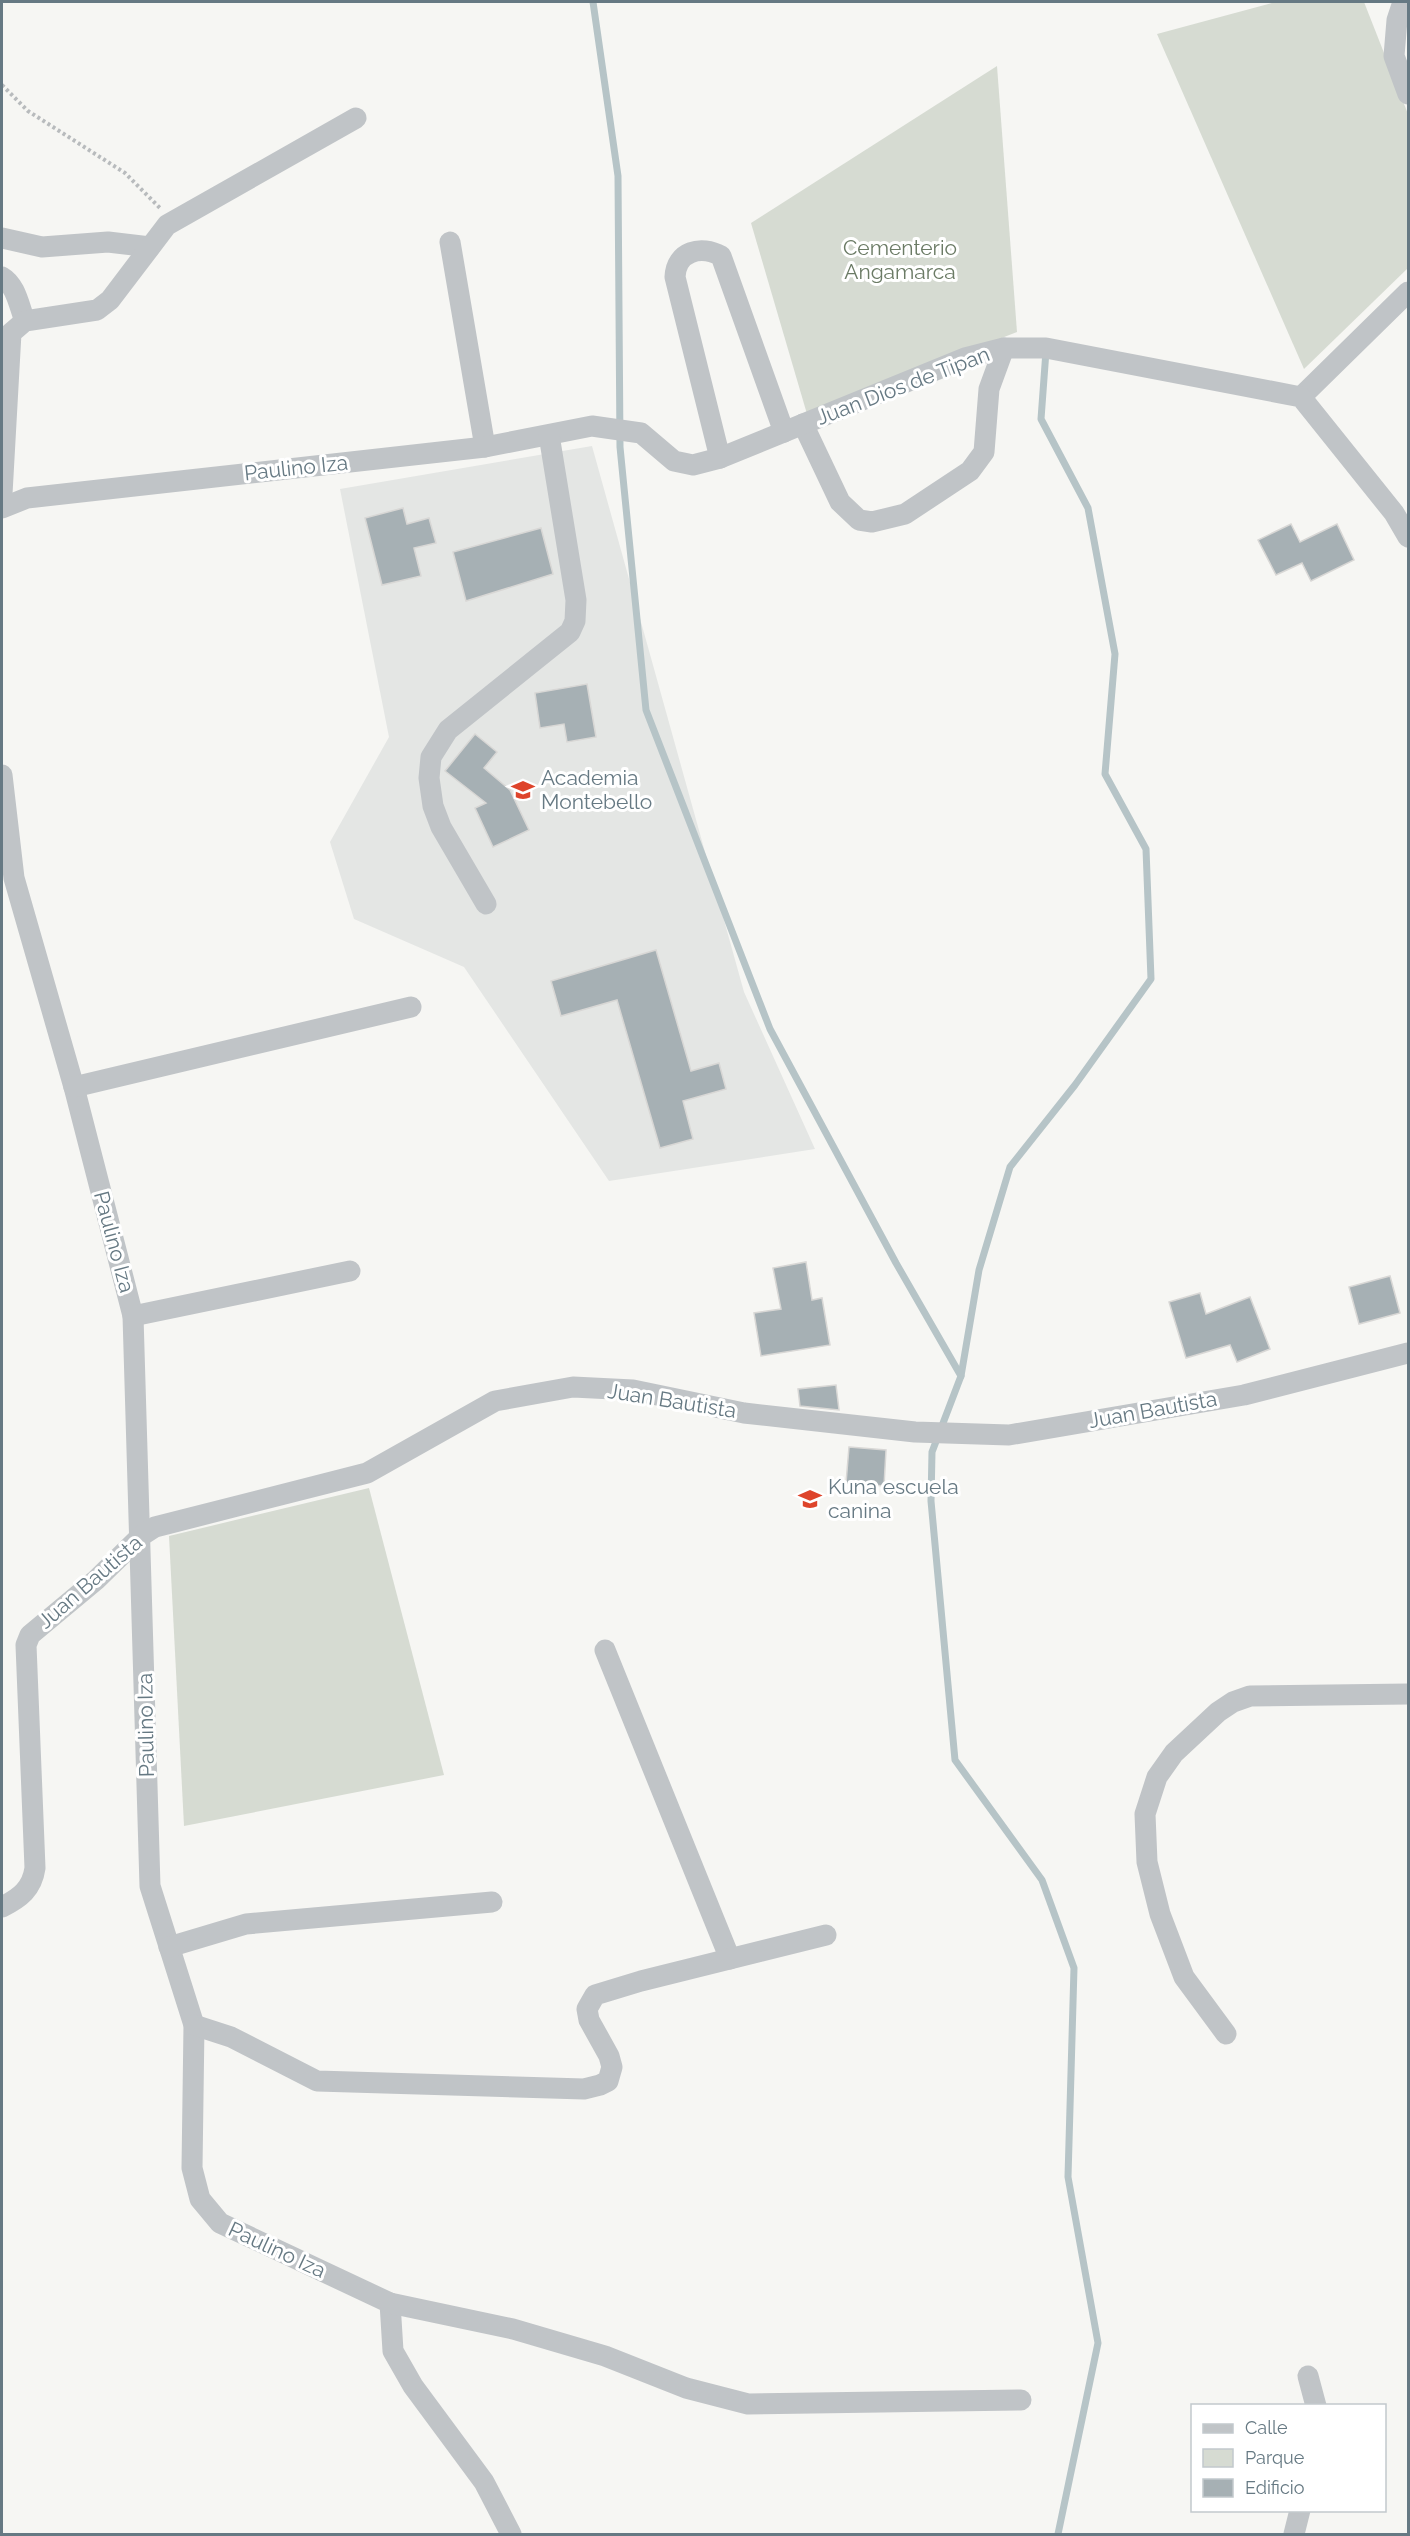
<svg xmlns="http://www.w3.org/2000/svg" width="1410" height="2536" font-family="Raleway,sans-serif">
<rect width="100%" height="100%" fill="#f6f6f3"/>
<!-- built -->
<path fill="#e4e6e4" d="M592 446 744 992 815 1149 609 1181 464 967 354 919 330 842 389 737 340 489Z"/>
<!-- green -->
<g fill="#d6dbd2">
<path d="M1276 2H1364L1408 114V268L1304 369 1157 34Z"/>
<path d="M997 66 1017 332 807 414 751 223Z"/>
<path d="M369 1488 444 1775 184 1826 169 1536Z"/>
</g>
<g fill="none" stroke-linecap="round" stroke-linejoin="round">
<!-- stream -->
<g stroke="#b6c4c7" stroke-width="7">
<path d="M593 2 618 176 620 447 646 710 770 1029 896 1263 961 1376 932 1452 931 1501 955 1760 1042 1880 1074 1968 1068 2177 1098 2343 1058 2534"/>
<path d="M961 1376 979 1270 1010 1167 1075 1085 1151 979 1146 849 1105 774 1115 654 1088 508 1041 419 1046 351"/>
</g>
</g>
<!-- building -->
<g fill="#a6b0b4" stroke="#d8d7d5" stroke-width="1.5">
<path d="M403 508 407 524 429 518 436 543 414 548 421 576 382 585 365 518Z"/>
<path d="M1291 524 1300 542 1337 524 1354 560 1311 581 1302 563 1276 575 1258 540Z"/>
<path d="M541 528 553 574 466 601 453 552Z"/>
<path d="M587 684 596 737 567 742 564 724 540 728 535 693Z"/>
<path d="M475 734 497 752 484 768 510 790 529 830 493 847 475 808 486 803 445 771Z"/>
<path d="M656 950 691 1071 719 1063 726 1089 683 1101 693 1139 660 1148 617 1000 561 1016 551 981Z"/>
<path d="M806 1262 812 1300 822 1298 830 1345 761 1356 754 1313 781 1309 773 1268Z"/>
<path d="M1390 1276 1400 1313 1359 1324 1349 1287Z"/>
<path d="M1200 1293 1206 1314 1250 1297 1270 1349 1237 1362 1230 1345 1186 1358 1169 1302Z"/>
<path d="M836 1385 839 1410 800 1406 798 1389Z"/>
<path d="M849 1447 886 1450 884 1486 846 1483Z"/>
</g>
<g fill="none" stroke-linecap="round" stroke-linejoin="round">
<!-- path -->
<path stroke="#b8bbbd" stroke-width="4" stroke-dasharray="3 3" stroke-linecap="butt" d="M2 85 28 111 125 173 160 208"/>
<!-- minor -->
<g stroke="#c0c4c7" stroke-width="21">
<path d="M1403 2 1397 20 1394 56 1408 94"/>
<path d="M2 238 42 247 108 242 150 247"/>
<path d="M450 242 485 447"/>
<path d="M2 277C16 285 19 306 25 321"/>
<path d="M1301 397 1408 292"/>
<path d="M803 424 840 502 859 520 872 522 905 514 970 471 984 452 989 389 1004 348"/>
<path d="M720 458 675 277C676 251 701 245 721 256L784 432"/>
<path d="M2 494 11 333 25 321 97 310 110 300 167 225 356 118"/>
<path d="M2 508 27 498 485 447 592 426 641 433 674 461 693 465 720 458 965 358 1004 348H1046L1301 397 1394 513 1408 537"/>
<path d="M2 775 14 878 74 1087 133 1316 150 1886 194 2025 192 2168 200 2199 220 2223 390 2303 393 2351 413 2386 484 2482 511 2534"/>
<path d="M486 904 441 827 433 806 429 778 431 757 448 730 570 632 575 621 576 600 549 435"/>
<path d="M74 1087 411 1007"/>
<path d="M133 1316 350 1271"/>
<path d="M605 1650 730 1959"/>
<path d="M2 1907C20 1898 32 1889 35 1868L26 1645 30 1635 96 1580 141 1536 155 1527 367 1473 495 1401 573 1387 633 1390 744 1413 915 1432 1009 1435 1244 1395 1408 1353"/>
<path d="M169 1947 246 1924 492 1902"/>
<path d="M194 2025 231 2037 317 2081 584 2089 600 2085 608 2081 612 2067 609 2056 589 2020 587 2009 595 1995 641 1981 826 1935"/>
<path d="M1226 2034 1184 1977 1160 1914 1147 1862 1145 1814 1157 1777 1174 1753 1218 1712 1233 1702 1250 1696 1408 1694"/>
<path d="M390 2303 513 2329 605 2356 686 2388 748 2404 1021 2400"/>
<path d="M1308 2376 1316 2406"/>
<path d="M1294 2534 1300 2510"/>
</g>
</g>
<!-- icons -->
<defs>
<g id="school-bare" transform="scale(1.8)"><path d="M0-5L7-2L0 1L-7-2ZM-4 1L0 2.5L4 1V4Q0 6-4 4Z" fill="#de442b" stroke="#fff" stroke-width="2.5" paint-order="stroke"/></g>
</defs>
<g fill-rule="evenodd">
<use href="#school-bare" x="523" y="790"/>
<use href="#school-bare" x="810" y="1499"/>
</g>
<g text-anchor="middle" stroke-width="6" stroke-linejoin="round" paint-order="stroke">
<!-- park labels -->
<g font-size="21" fill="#6b7b65" stroke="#fff">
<text x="900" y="255">Cementerio<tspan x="900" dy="24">Angamarca</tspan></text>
</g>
<!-- street labels -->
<g font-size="21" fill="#667983" stroke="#fff">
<text transform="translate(903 386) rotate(-21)" y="7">Juan Dios de Tipan</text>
<text transform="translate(296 468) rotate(-6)" y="7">Paulino Iza</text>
<text transform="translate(114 1242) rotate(75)" y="7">Paulino Iza</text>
<text transform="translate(672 1401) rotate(9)" y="7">Juan Bautista</text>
<text transform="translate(1153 1410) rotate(-10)" y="7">Juan Bautista</text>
<text transform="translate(90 1582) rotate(-41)" y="7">Juan Bautista</text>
<text transform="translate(146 1725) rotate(-91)" y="7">Paulino Iza</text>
<text transform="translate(277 2250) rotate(25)" y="7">Paulino Iza</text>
</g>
<!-- poi labels -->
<g font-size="21" fill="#667983" stroke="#fff" text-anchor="start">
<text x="541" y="785">Academia<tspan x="541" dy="24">Montebello</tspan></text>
<text x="828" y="1494">Kuna escuela<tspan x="828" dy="24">canina</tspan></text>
</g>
</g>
<!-- border -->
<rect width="1410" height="2536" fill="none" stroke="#667983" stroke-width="6"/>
<!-- legend -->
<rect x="1191" y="2404" width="195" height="108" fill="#ffffff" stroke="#c2c9cd" stroke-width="1.5"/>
<rect x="1203" y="2424" width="30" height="9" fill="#c0c4c7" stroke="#c2c9cd" stroke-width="1.5"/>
<text x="1245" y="2434" font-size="18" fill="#667983">Calle</text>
<rect x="1203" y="2449" width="30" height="18" fill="#d6dbd2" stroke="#c2c9cd" stroke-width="1.5"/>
<text x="1245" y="2464" font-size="18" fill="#667983">Parque</text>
<rect x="1203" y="2479" width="30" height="18" fill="#a6b0b4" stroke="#c2c9cd" stroke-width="1.5"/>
<text x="1245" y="2494" font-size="18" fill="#667983">Edificio</text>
</svg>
